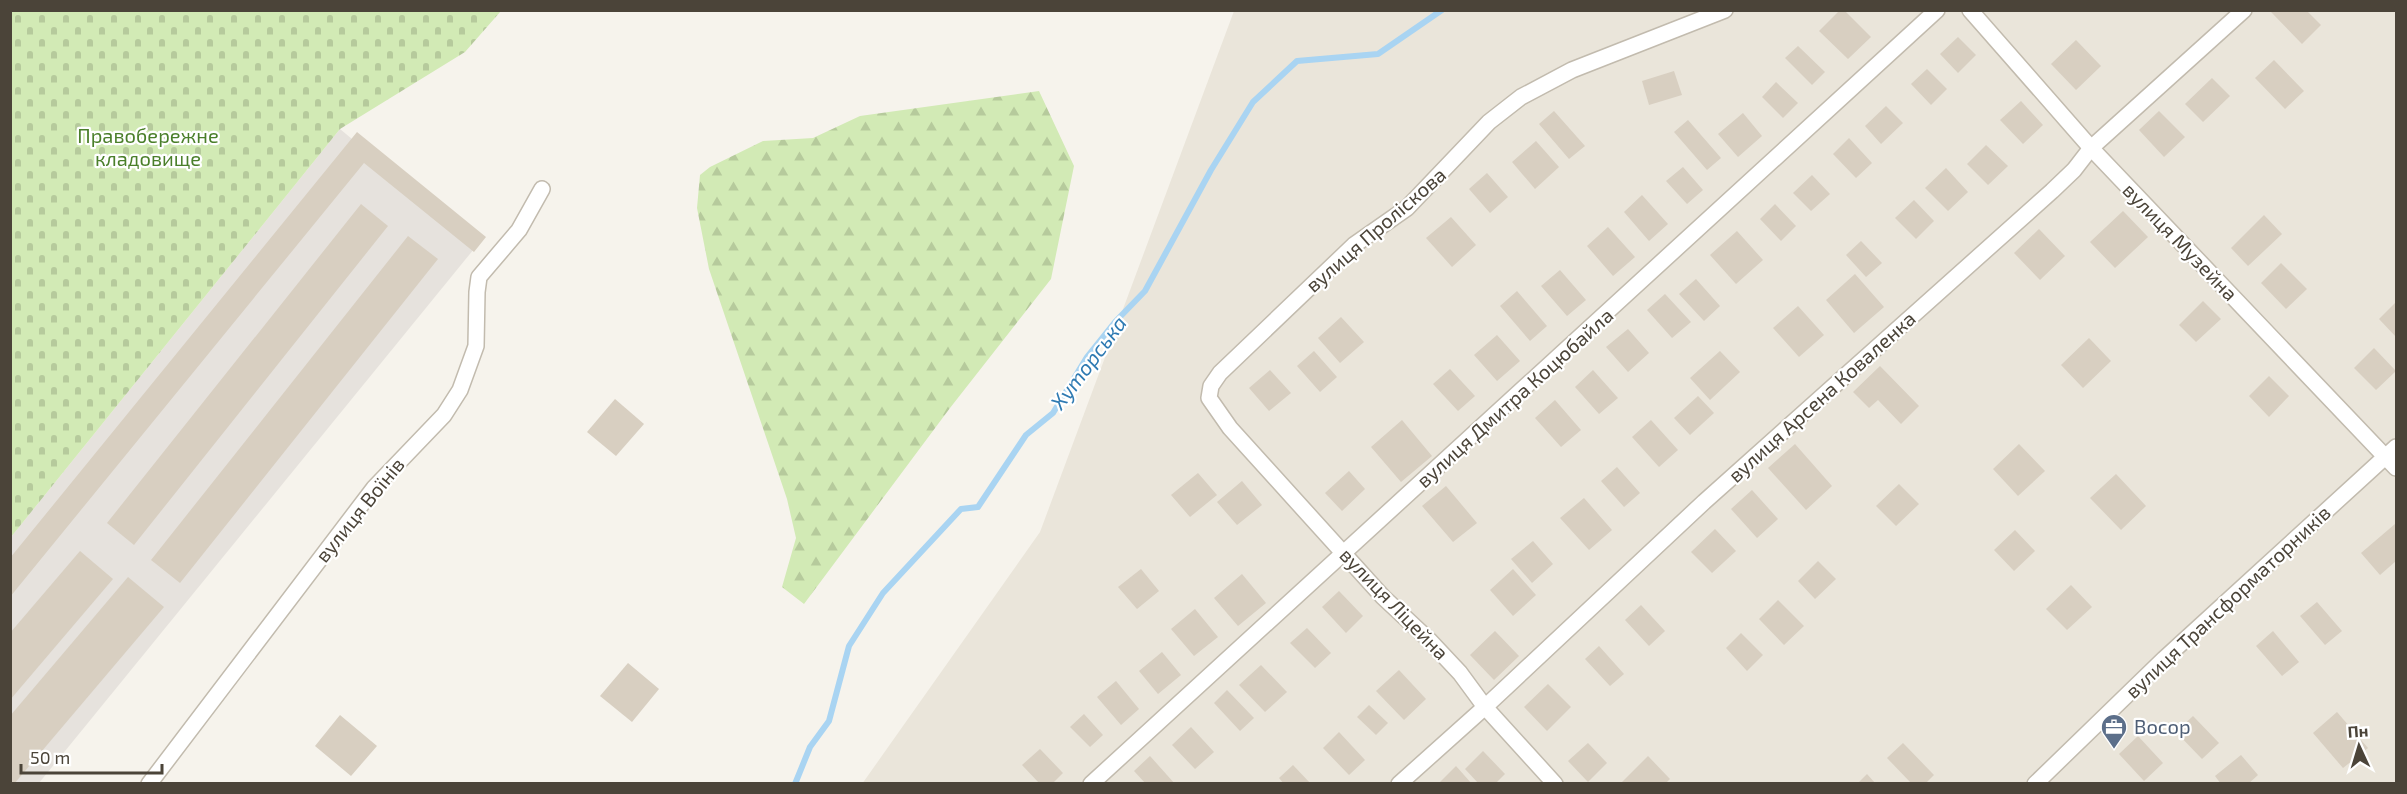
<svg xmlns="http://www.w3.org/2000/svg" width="2407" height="794" font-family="'Exo 2',sans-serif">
<defs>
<pattern id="forest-firs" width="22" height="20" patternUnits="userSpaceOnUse" patternTransform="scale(1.5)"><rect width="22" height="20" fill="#d2eab5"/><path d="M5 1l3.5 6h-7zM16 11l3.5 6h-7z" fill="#b6ca9c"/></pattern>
<pattern id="cemetery-stones" width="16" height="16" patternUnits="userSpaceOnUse" patternTransform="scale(1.5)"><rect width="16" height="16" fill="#d2eab5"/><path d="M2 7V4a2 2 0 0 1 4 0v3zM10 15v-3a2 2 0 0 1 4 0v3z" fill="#b6ca9c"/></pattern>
</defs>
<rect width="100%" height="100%" fill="#f6f3ec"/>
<!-- residential -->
<path fill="#eae5da" d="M1234 11H2396V783L862 784 1040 532Z"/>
<!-- industrial -->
<path fill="#e6e2dd" d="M340 129 478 244 39 783 11 784V537Z"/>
<!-- forest -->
<path fill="url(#forest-firs)" d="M1039 91 1074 166 1051 279 950 408 804 604 782 587 796 538 787 499 709 269 697 208 700 175 710 167 763 141 813 138 860 116Z"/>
<!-- cemetery -->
<path fill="url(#cemetery-stones)" d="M11 10 501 11 465 52 340 129 11 537Z"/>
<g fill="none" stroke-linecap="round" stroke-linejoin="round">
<!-- stream -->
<path stroke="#a9d4f2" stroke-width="6" d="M795 784 810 747 829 721 849 646 883 593 961 509 978 507 1026 435 1053 413 1087 357 1115 322 1145 291 1211 170 1253 102 1297 61 1378 54 1442 10"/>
</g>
<!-- building -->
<g fill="#d8cfc1">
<path d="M1840 10H1844L1871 37 1848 59 1819 31Z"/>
<path d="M2272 10H2306L2321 25 2302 44 2271 12Z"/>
<path d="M1958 37 1976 55 1958 73 1940 54Z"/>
<path d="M2076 40 2101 66 2076 90 2051 64Z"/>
<path d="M1798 46 1825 72 1812 85 1785 58Z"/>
<path d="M2274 60 2304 91 2285 109 2255 78Z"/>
<path d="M1927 69 1947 89 1931 105 1911 84Z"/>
<path d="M1674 71 1682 95 1649 105 1642 81Z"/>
<path d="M2212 78 2230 96 2203 122 2185 104Z"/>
<path d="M1776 82 1798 103 1783 118 1762 97Z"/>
<path d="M2021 101 2043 125 2023 144 2000 120Z"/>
<path d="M1886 106 1903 123 1881 144 1865 126Z"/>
<path d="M1554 111 1585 146 1569 159 1539 124Z"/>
<path d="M2159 111 2185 137 2164 157 2139 130Z"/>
<path d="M1743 113 1762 136 1738 157 1718 134Z"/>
<path d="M1688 120 1721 158 1707 170 1674 132Z"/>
<path d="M357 132 486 237 474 252 364 163 10 597V558Z"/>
<path d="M1849 138 1872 163 1856 178 1833 154Z"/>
<path d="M1536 141 1559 167 1535 189 1512 162Z"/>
<path d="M1986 145 2008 166 1988 185 1967 164Z"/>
<path d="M1683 167 1703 190 1687 204 1666 181Z"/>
<path d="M1946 168 1968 192 1948 211 1925 188Z"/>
<path d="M1487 173 1508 197 1490 213 1469 189Z"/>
<path d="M1812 175 1830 194 1811 211 1793 193Z"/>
<path d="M1642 195 1668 224 1649 241 1624 212Z"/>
<path d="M1914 200 1934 221 1916 239 1895 218Z"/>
<path d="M361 204 388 226 134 545 107 523Z"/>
<path d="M1775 204 1796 226 1781 241 1760 219Z"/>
<path d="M2123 211 2148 237 2115 268 2090 242Z"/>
<path d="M2264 215 2282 234 2248 266 2231 248Z"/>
<path d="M1451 217 1476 245 1452 267 1426 238Z"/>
<path d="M1608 227 1635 257 1613 276 1587 246Z"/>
<path d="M2039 229 2065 256 2040 280 2014 253Z"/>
<path d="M1737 231 1763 260 1736 284 1710 255Z"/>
<path d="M408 236 438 259 180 583 151 560Z"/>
<path d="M1861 241 1882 263 1866 277 1846 255Z"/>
<path d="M2281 263 2307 289 2286 309 2261 283Z"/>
<path d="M1560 270 1586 300 1567 316 1541 286Z"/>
<path d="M1855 274 1884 307 1854 333 1826 300Z"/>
<path d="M1696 279 1720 306 1704 321 1679 294Z"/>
<path d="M1517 291 1547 326 1530 341 1500 306Z"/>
<path d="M1665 294 1691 322 1672 338 1647 310Z"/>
<path d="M2203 301 2221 319 2196 342 2179 325Z"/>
<path d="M2396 302V337L2379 319Z"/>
<path d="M1798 306 1824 335 1799 357 1773 328Z"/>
<path d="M1341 317 1364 342 1340 363 1318 338Z"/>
<path d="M1628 329 1649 353 1628 372 1606 347Z"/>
<path d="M1497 335 1520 361 1497 381 1474 355Z"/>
<path d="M2089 338 2111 361 2083 388 2061 365Z"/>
<path d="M2374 348 2396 371 2376 390 2354 368Z"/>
<path d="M1314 351 1337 377 1320 392 1297 366Z"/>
<path d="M1720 351 1740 372 1710 400 1690 378Z"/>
<path d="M1880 366 1919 406 1901 424 1878 400 1869 408 1853 392Z"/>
<path d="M1450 369 1475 396 1458 411 1433 384Z"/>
<path d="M1270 370 1291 393 1269 411 1249 388Z"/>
<path d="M1593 370 1618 398 1599 414 1575 387Z"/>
<path d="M2269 376 2289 396 2269 417 2249 396Z"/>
<path d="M1698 396 1714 413 1690 435 1674 418Z"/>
<path d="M615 399 644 424 616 456 587 432Z"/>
<path d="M1555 400 1581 430 1561 447 1535 418Z"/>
<path d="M1402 420 1432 456 1401 482 1371 447Z"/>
<path d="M1651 420 1678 450 1659 467 1632 437Z"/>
<path d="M1795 444 1832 486 1806 510 1768 468Z"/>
<path d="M2019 444 2045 471 2018 496 1993 469Z"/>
<path d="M1617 467 1640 493 1624 507 1601 481Z"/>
<path d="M1349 471 1365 489 1342 511 1325 493Z"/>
<path d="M1198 473 1217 495 1190 517 1171 495Z"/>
<path d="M2116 474 2146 506 2121 530 2090 498Z"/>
<path d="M1242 481 1262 505 1237 525 1217 502Z"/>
<path d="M1899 484 1919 504 1896 526 1876 506Z"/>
<path d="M1446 486 1477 523 1453 542 1422 506Z"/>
<path d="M1752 490 1778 519 1757 538 1731 509Z"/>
<path d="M1584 498 1612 530 1589 550 1560 518Z"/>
<path d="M2395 524 2396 561 2380 575 2361 553Z"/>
<path d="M1715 529 1736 551 1712 573 1691 552Z"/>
<path d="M2015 530 2035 551 2014 571 1994 550Z"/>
<path d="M1533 541 1553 564 1532 583 1511 559Z"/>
<path d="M80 551 113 579 10 700V633Z"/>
<path d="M1818 561 1836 579 1815 599 1798 581Z"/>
<path d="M1141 569 1159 591 1137 609 1118 587Z"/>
<path d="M1513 569 1536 595 1513 616 1490 590Z"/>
<path d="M1242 574 1266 603 1238 626 1214 598Z"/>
<path d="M128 577 164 607 14 784H10V716Z"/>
<path d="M2071 585 2092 607 2067 630 2046 609Z"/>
<path d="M1339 591 1363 616 1346 633 1322 607Z"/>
<path d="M1778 600 1804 626 1784 645 1759 619Z"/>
<path d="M2317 602 2342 631 2325 645 2300 616Z"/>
<path d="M1641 605 1665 631 1649 646 1625 620Z"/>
<path d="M1195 609 1218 637 1194 656 1171 629Z"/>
<path d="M1307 628 1331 653 1315 668 1290 643Z"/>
<path d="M1495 631 1519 656 1494 680 1470 655Z"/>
<path d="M2273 631 2299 662 2282 676 2256 646Z"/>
<path d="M1741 633 1763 655 1747 671 1726 648Z"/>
<path d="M1599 646 1624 674 1610 686 1585 659Z"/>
<path d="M1162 652 1181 675 1158 694 1139 671Z"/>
<path d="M628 663 659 689 632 722 600 696Z"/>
<path d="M1261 665 1287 692 1265 712 1239 685Z"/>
<path d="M1399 670 1426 699 1404 720 1376 691Z"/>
<path d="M1116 681 1139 709 1121 725 1097 697Z"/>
<path d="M1548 684 1571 707 1547 731 1524 707Z"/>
<path d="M1227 690 1254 718 1240 731 1214 703Z"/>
<path d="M1369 705 1388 723 1376 735 1357 717Z"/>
<path d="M2337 712 2368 748 2343 768 2313 733Z"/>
<path d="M1084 714 1103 735 1090 747 1070 727Z"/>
<path d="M340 715 377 746 351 776 315 746Z"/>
<path d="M2193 716 2219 743 2202 759 2176 732Z"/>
<path d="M1191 727 1214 752 1195 769 1172 745Z"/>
<path d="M1339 732 1365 760 1349 775 1323 748Z"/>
<path d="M2138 736 2163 763 2144 781 2119 754Z"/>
<path d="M1588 743 1607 763 1588 782 1568 761Z"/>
<path d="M1903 743 1934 775 1925 784H1912L1887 758Z"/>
<path d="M1040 749 1063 773 1052 784H1040L1022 765Z"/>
<path d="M1483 751 1505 774 1495 784H1479L1465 769Z"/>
<path d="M2241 755 2258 775 2248 784H2221L2215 776Z"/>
<path d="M1150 756 1175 784H1146L1134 771Z"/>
<path d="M1648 756 1670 779 1665 784H1620Z"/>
<path d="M1293 765 1311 784H1284L1279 778Z"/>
<path d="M1456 766 1472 784H1438Z"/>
<path d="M1867 774 1876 784H1857Z"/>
</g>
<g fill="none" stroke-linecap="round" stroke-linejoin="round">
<!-- street casing -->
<g stroke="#c2bbae" stroke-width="18">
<g id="street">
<path d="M1970 10 2091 148 2396 468"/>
<path d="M149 784 374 488 444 415 460 390 476 346 477 292 479 277 519 230 542 189"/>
<path d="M1091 784 1937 10"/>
<path d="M1399 784 1485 707 1704 502 2052 191 2074 170 2091 148 2244 10"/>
<path d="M1555 784 1485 707 1460 673 1429 640 1383 597 1230 428 1209 398 1211 386 1220 373 1354 245 1407 208 1489 122 1521 97 1572 70 1725 10"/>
<path d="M2035 784 2164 659 2396 447"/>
</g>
</g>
<!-- street -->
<use href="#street" stroke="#fff" stroke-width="15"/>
</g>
<!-- icons -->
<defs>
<g id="office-pin" transform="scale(1.35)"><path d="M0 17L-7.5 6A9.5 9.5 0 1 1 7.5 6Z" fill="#5c6f8a" stroke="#fff"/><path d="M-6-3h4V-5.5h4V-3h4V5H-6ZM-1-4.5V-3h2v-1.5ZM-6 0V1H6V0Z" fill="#fff"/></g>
</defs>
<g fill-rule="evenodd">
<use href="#office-pin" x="2114" y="727"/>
</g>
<g text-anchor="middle" stroke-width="4.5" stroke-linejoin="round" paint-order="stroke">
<!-- park labels -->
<g font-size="20" fill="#4a7f2a" stroke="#fff">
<text x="148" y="143">Правобережне<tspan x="148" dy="23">кладовище</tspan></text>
</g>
<!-- street labels -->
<g font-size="20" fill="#4b4439" stroke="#fff">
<text transform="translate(1376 230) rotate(-41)" y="7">вулиця Проліскова</text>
<text transform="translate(2180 242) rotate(46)" y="7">вулиця Музейна</text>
<text transform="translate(1822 397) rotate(-42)" y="7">вулиця Арсена Коваленка</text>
<text transform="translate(1515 398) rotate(-42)" y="7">вулиця Дмитра Коцюбайла</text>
<text transform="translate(360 510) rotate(-51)" y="7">вулиця Воїнів</text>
<text transform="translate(2228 602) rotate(-43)" y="7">вулиця Трансформаторників</text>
<text transform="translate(1394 604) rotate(46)" y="7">вулиця Ліцейна</text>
</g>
<!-- service labels -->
<g font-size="20" fill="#4e5e75" stroke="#fff" text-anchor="start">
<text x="2134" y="734">Восор</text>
</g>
<!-- water labels -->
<g font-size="21" font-style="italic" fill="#2e7ab2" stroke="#fff">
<text transform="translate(1089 363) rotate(-53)" y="7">Хуторська</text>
</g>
</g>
<!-- border -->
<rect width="2407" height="794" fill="none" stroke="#4b4439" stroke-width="24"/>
<!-- north arrow -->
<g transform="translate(2359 746) rotate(356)" stroke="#ffffff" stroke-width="4.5" paint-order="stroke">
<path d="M0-4.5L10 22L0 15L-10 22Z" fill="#4b4439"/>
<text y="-9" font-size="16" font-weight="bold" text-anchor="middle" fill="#4b4439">Пн</text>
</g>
<!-- scale -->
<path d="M21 764v9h141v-9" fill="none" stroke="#4b4439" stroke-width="3"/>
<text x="30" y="764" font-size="18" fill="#4b4439" stroke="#ffffff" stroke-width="4.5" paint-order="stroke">50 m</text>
</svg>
